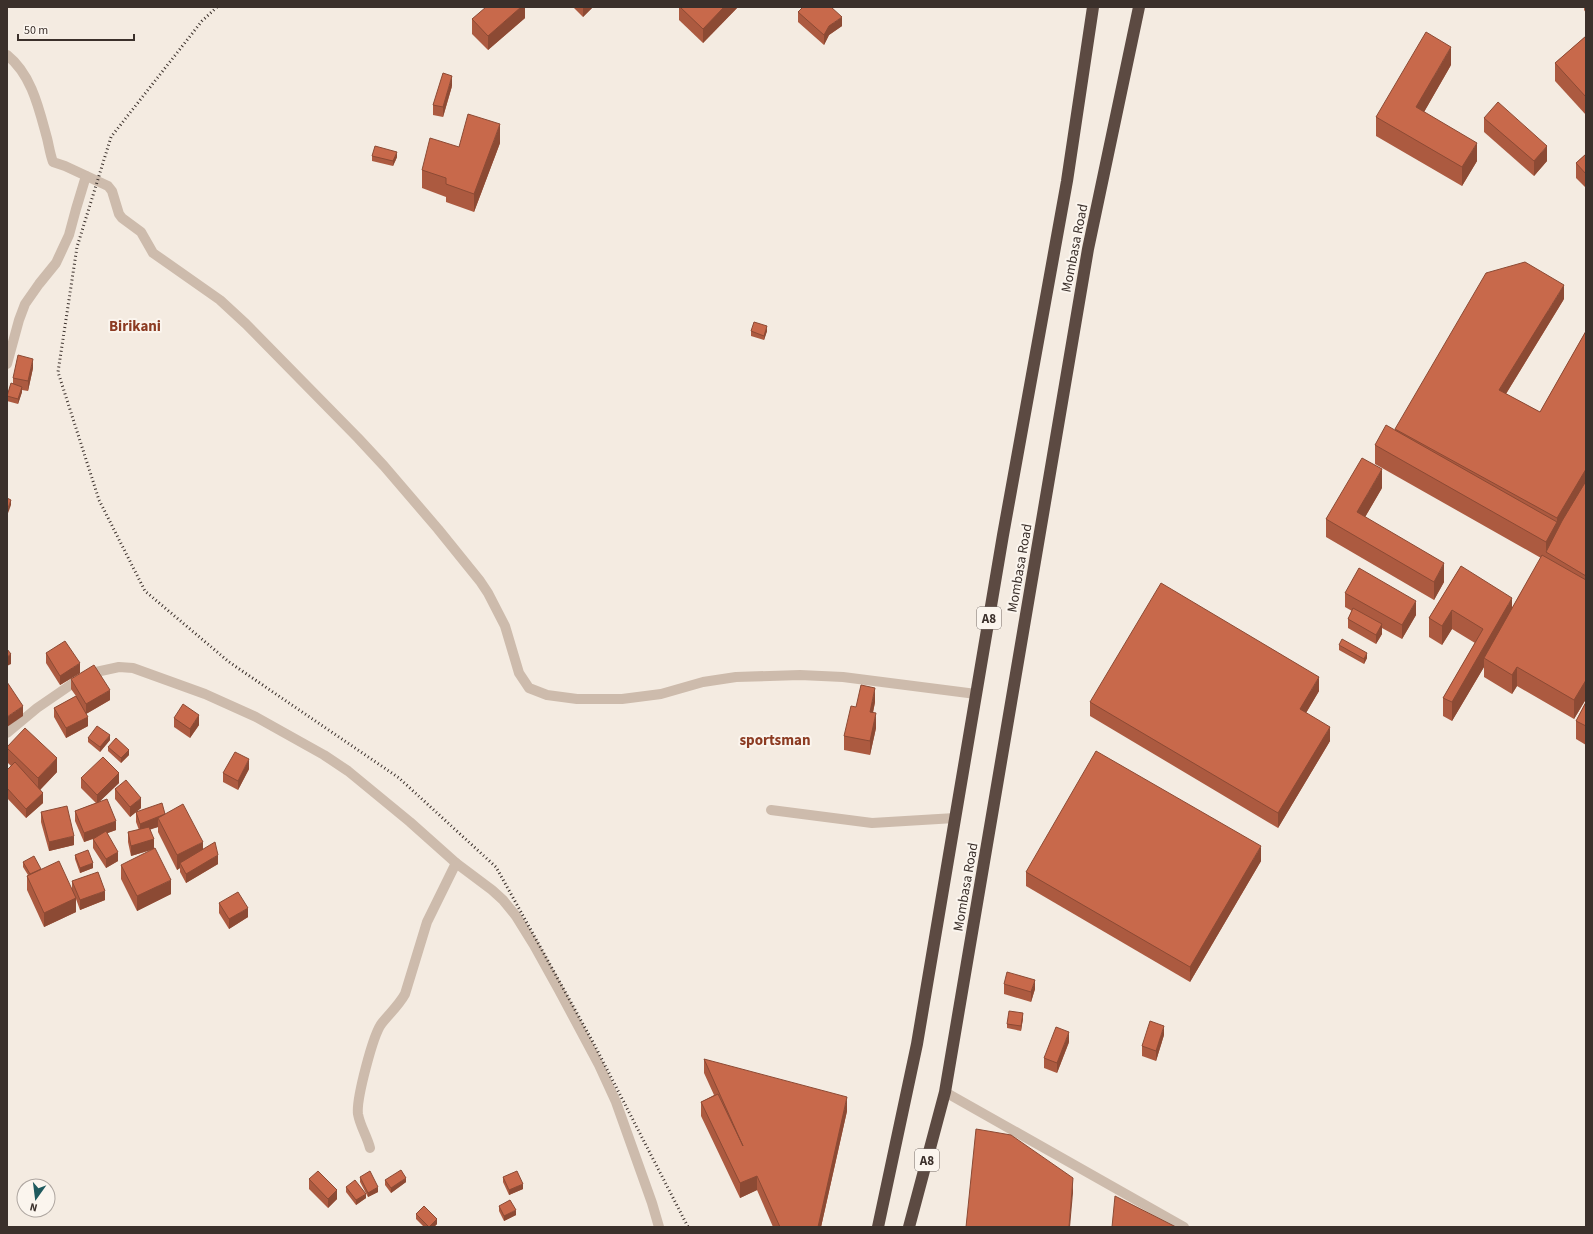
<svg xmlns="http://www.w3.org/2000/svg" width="1593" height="1234" font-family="'Source Sans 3',sans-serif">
<rect width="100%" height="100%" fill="#f4ebe1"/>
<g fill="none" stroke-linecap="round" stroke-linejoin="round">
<!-- minor -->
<g stroke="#cdbbac" stroke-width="10">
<path d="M7 55C32 75 39 109 47 138 49 146 50 154 53 162L65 166 108 186 112 191 119 214 122 218 141 232 153 253 220 300 246 324 358 438 384 466 438 529 480 581 488 593 505 626 519 673 529 688 547 695 577 699H622L661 694 703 682 736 677 800 675 843 677 976 694"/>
<path d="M7 364 19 320 25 304 39 284 56 263 69 235 76 209 86 176"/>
<path d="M7 733 37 708 72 684 96 672 119 667 133 668 205 694 256 717 324 755 348 771 410 822 456 863 492 890 503 900 516 916 534 945 559 990 599 1065 616 1102 652 1203 659 1227"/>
<path d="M771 810 872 823 955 818"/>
<path d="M945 1092 1184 1227"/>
<path d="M370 1148C367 1136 360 1126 358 1114 356 1100 373 1034 382 1023 390 1013 399 1005 405 994L427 922 456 863"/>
</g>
<!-- highway -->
<g stroke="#5c4a42" stroke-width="12">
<path d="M878 1227 917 1044 1003 535 1067 181 1093 7"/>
<path d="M909 1227 945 1092 1088 249 1139 7"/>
</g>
<!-- rail -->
<path stroke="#3b302b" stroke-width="3" stroke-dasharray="1 3" stroke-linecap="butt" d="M217 7 202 21 111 137 77 247 58 372 99 500 145 591 229 662 399 778 496 867 594 1044 688 1227"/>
</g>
<!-- wall -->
<g fill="#ac5a40">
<path d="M525 7V18L488 50 472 34V19Z"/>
<path d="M573 7H593L583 17Z"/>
<path d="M679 7H738L703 43 679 20Z"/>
<path d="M1584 7H1586V13L1584 10Z"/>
<path d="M798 12 842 26 829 35 824 45 798 22Z"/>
<path d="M1586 36V115L1555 81V63Z"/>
<path d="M1451 65 1424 112 1477 161 1462 186 1376 136V117Z"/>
<path d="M452 86 443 117 433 115V105Z"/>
<path d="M1484 118 1547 161 1534 176 1484 132Z"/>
<path d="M500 143 474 212 446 202V197L422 188V170L459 147Z"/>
<path d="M1586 154V188L1576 178V163Z"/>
<path d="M372 156 397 157 393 166 372 161Z"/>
<path d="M1564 299 1506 394 1540 412 1586 331V699L1574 719 1517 686 1512 694 1484 677V667L1452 721 1443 716V698L1475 643 1452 629 1442 645 1429 637V618L1461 566 1512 608 1541 558 1375 464V445Z"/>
<path d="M751 331H767L764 340 751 336Z"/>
<path d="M33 368 28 391 22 390V392L18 404 7 401V396L13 384V378Z"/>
<path d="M1382 488 1365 517 1444 582 1434 600 1326 537V519Z"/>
<path d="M1345 593 1416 615 1402 639 1382 628V634L1376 644 1348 628V619L1352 611 1345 607Z"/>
<path d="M1339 645 1367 658 1364 664 1339 650Z"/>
<path d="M46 653 80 673 60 685 46 663Z"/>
<path d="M71 679 110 700 86 714 88 726 66 738 54 717V708L76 696 71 689Z"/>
<path d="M1319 691 1306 713 1330 741 1278 828 1090 716V702Z"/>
<path d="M875 702 873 713 876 728 870 755 844 750V736L856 707Z"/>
<path d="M1586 702V745L1576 739V721Z"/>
<path d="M174 718 199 725 190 738 174 727Z"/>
<path d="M88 738 110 740 100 752 88 742Z"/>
<path d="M7 747 57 772 40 790 43 803 26 818 7 798V770L11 766 7 762Z"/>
<path d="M108 747 129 755 121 763 108 751Z"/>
<path d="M249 769 238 790 223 782V773Z"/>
<path d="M81 778 119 783 99 802 116 830 107 833 118 861 106 868 93 848V839L84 842 75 821V811L96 803 81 788Z"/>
<path d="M115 789 141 808 130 817 115 799Z"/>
<path d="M41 812 74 845 49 851 41 822Z"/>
<path d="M136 812 165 814 203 849 218 864 186 883 180 872V868L177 870 158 832V827L150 829 154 849 131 856 128 842V832L139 830 136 822Z"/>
<path d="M75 855 93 868 80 873 75 859Z"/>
<path d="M1261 861 1190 982 1026 886V872Z"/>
<path d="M23 862 41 869 72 891V881L105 900 80 910 76 899V912L44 927 27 890V876L28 875 23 867Z"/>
<path d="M121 865 171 894 137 911 121 879Z"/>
<path d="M219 903 248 917 229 929 219 913Z"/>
<path d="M1004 984 1035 989 1031 1002 1004 994Z"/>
<path d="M1023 1018 1021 1031 1007 1028V1024Z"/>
<path d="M1164 1035 1156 1061 1142 1056V1046Z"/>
<path d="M1069 1042 1057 1073 1044 1068V1058Z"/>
<path d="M704 1059 847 1111 821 1227H773L757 1190 740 1198 701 1116V1102L714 1095 704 1073Z"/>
<path d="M360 1177 378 1192 368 1197 360 1182Z"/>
<path d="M503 1177 523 1189 509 1195 503 1182Z"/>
<path d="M309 1179 337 1199 328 1208 309 1189Z"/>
<path d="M385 1180 406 1182 391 1193 385 1185Z"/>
<path d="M346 1187 366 1198 356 1205 346 1192Z"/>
<path d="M499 1206 516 1215 504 1221 499 1211Z"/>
<path d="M416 1214 437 1224 434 1227H424L416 1219Z"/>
</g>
<!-- shaded-wall -->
<g fill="#8c4a34">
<path d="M521 7H525V18L488 50V36Z"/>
<path d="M583 7H593L583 17Z"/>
<path d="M724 7H738L703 43V29Z"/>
<path d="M842 17V26L829 35 824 45V35L829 26Z"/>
<path d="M1451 47V65L1416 126V107Z"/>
<path d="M452 76V86L443 117V107Z"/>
<path d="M500 124V143L474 212V194Z"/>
<path d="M1477 143V161L1462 186V167Z"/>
<path d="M1547 146V161L1534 176V161Z"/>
<path d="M397 152V157L393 166V161Z"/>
<path d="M1564 285V299L1499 405V390Z"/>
<path d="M767 326V331L764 340V336Z"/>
<path d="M33 359V368L28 391V381Z"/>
<path d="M22 387V392L18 404V399Z"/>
<path d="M1382 469V488L1357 531V512Z"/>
<path d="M1586 469V483L1546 552V561V542L1557 522V518Z"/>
<path d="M11 500V505L7 516V511Z"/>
<path d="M1444 563V582L1434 600V582Z"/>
<path d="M1512 598V617L1484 658V667L1452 721V702Z"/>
<path d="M1416 601V615L1402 639V625Z"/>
<path d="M1452 610V629L1442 645V626Z"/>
<path d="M1382 624V634L1376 644V635Z"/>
<path d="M1367 653V658L1364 664V659Z"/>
<path d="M11 654V664L7 666V657Z"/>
<path d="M80 663V673L60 685V676Z"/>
<path d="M1517 667V686L1512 694V675Z"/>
<path d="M1319 677V691L1300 723V709Z"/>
<path d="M1586 680V699L1574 719V700Z"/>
<path d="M875 688V702L870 726V712Z"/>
<path d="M110 690V700L86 714V704Z"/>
<path d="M23 706V716L7 727V717Z"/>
<path d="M876 713V728L870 755V741Z"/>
<path d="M199 715V725L190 738V729Z"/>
<path d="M88 717V726L66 738V728Z"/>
<path d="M1330 727V741L1278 828V813Z"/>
<path d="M110 735V740L100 752V747Z"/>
<path d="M129 750V755L121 763V758Z"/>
<path d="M57 758V772L38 792V778Z"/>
<path d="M249 759V769L238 790V781Z"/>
<path d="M119 773V783L97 804V795Z"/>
<path d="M43 793V803L26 818V809Z"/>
<path d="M141 798V808L130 817V807Z"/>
<path d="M166 814 158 818V827L140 833V824Z"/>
<path d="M8 818V827L7 828V819Z"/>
<path d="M116 821V830L84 842V833Z"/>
<path d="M74 836V845L49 851V842Z"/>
<path d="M154 839V849L131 856V846Z"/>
<path d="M203 842V856L180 863V868L177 870V855Z"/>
<path d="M1261 846V861L1190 982V967Z"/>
<path d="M118 852V861L106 868V859Z"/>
<path d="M218 855V864L186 883V874Z"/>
<path d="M93 863V868L80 873V868Z"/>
<path d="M171 880V894L137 911V896Z"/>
<path d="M105 891V900L80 910V900Z"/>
<path d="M76 898V912L44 927V913Z"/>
<path d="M248 908V917L229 929V919Z"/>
<path d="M1035 980V989L1031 1002V992Z"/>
<path d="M1023 1013V1018L1021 1031V1026Z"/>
<path d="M1164 1026V1035L1156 1061V1051Z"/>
<path d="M1069 1032V1042L1057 1073V1063Z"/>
<path d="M847 1097V1111L821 1227H818Z"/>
<path d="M757 1176V1190L740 1198V1183Z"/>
<path d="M406 1178V1182L391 1193V1188Z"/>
<path d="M1073 1178V1193L1070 1227H1069Z"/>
<path d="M523 1184V1189L509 1195V1190Z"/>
<path d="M378 1187V1192L368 1197V1193Z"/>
<path d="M337 1190V1199L328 1208V1199Z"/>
<path d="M366 1194V1198L356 1205V1200Z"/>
<path d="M516 1210V1215L504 1221V1216Z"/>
<path d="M437 1219V1224L434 1227H429Z"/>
</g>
<!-- building -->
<g fill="#c8694b" stroke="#8c4a34">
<path d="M486 7H521L488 36 472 19Z"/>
<path d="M680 7H724L703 29Z"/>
<path d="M803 7H831L842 17 829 26 824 35 798 12Z"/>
<path d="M1426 32 1451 47 1416 107 1477 143 1462 167 1376 117Z"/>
<path d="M1586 36V97L1555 63Z"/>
<path d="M443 73 452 76 443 107 433 105Z"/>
<path d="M1498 102 1547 146 1534 161 1484 118Z"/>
<path d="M468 114 500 124 474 194 446 184V178L422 170 430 138 459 147Z"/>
<path d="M375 146 397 152 393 161 372 156Z"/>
<path d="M1586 154V174L1576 163Z"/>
<path d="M1525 262 1564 285 1499 390 1540 412 1586 331V469L1557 518 1395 429 1486 273Z"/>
<path d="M754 322 767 326 764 336 751 331Z"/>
<path d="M18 355 33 359 28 381 13 378Z"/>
<path d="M11 383 22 387 18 399 7 396Z"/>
<path d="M1386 425 1557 522 1546 542 1375 445Z"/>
<path d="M1362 458 1382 469 1357 512 1444 563 1434 582 1326 519Z"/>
<path d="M1586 481V576L1546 552 1562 521Z"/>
<path d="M7 498 11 500 7 511Z"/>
<path d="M1542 555 1586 580V680L1574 700 1517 667 1512 675 1484 658Z"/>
<path d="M1461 566 1512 598 1452 702 1443 698 1483 629 1452 610 1442 626 1429 618Z"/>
<path d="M1359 568 1416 601 1402 625 1345 593Z"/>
<path d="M1161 583 1319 677 1300 709 1330 727 1278 813 1090 702Z"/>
<path d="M1353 608 1382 624 1376 635 1348 619Z"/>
<path d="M1342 639 1367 653 1364 659 1339 645Z"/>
<path d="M65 641 80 663 60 676 46 653Z"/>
<path d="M7 649 11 654 7 657Z"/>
<path d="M94 665 110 690 86 704 71 679Z"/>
<path d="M7 682 23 706 7 717Z"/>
<path d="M861 685 875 688 870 712 876 713 870 741 844 736 851 706 856 707Z"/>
<path d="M76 696 88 717 66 728 54 708Z"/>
<path d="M1586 702V726L1576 721Z"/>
<path d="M183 704 199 715 190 729 174 718Z"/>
<path d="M97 726 110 735 100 747 88 738Z"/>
<path d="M25 728 57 758 38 778 7 748V747Z"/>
<path d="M116 738 129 750 121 758 108 747Z"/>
<path d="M1096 751 1261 846 1190 967 1026 872Z"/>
<path d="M235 752 249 759 238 781 223 773Z"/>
<path d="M103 757 119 773 97 795 81 778Z"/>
<path d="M15 762 43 793 26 809 7 788V770Z"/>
<path d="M126 780 141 798 130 807 115 789Z"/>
<path d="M107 799 116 821 84 833 75 811Z"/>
<path d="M162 803 165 814 140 824 136 812Z"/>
<path d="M183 804 203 842 177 855 158 818Z"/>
<path d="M67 806 74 836 49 842 41 812Z"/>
<path d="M149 827 154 839 131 846 128 832Z"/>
<path d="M106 831 118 852 106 859 93 839Z"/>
<path d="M215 842 218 855 186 874 180 863Z"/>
<path d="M155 848 171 880 137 896 121 865Z"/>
<path d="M88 850 93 863 80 868 75 855Z"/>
<path d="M34 856 41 869 30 874 23 862Z"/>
<path d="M59 861 76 898 44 913 27 876Z"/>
<path d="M98 872 105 891 80 900 72 881Z"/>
<path d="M238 892 248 908 229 919 219 903Z"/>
<path d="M1007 972 1035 980 1031 992 1004 984Z"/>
<path d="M1009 1011 1023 1013 1021 1026 1007 1024Z"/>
<path d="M1150 1021 1164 1026 1156 1051 1142 1046Z"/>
<path d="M1056 1027 1069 1032 1057 1063 1044 1058Z"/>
<path d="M704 1059 847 1097 818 1227H780L757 1176 740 1183 701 1102 718 1094 743 1146Z"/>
<path d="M976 1129 1011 1135 1073 1178 1069 1227H966Z"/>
<path d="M401 1170 406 1178 391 1188 385 1180Z"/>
<path d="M318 1171 337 1190 328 1199 309 1179Z"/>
<path d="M370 1171 378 1187 368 1193 360 1177Z"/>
<path d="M517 1171 523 1184 509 1190 503 1177Z"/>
<path d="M355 1180 366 1194 356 1200 346 1187Z"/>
<path d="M1115 1196 1176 1227H1112Z"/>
<path d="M510 1200 516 1210 504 1216 499 1206Z"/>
<path d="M424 1206 437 1219 429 1227 416 1214Z"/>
</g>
<g text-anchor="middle" stroke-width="4" stroke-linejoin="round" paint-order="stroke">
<!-- shield labels -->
<g fill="#fbf5ee" stroke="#756b66" stroke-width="1">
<rect x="977" y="607" width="24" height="22" rx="3"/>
<rect x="915" y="1149" width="24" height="22" rx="3"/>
</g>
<g font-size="13" font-weight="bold" fill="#3b302b">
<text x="989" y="623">A8</text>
<text x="927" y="1165">A8</text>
</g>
<!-- street labels -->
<g font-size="14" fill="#3b302b" stroke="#fbf5ee">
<text transform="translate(1074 248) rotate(-79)" y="5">Mombasa Road</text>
<text transform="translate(1019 568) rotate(-80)" y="5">Mombasa Road</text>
<text transform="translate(965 887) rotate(-80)" y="5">Mombasa Road</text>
</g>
<!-- neighbourhood labels -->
<g font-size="15" font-weight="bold" fill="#8c3b22" stroke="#fbf5ee">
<text x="135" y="331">Birikani</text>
<text x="775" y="745">sportsman</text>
</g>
</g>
<!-- border -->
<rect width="1593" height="1234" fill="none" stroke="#3b302b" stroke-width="16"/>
<!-- north arrow -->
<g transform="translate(36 1198) rotate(194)"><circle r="19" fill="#fbf5ee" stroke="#aea6a0"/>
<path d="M0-3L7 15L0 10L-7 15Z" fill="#1f5a5e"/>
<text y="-6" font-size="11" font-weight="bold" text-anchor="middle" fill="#3b302b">N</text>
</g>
<!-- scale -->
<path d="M18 34v6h116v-6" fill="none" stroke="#3b302b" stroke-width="2"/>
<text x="24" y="34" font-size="12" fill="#3b302b" stroke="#fbf5ee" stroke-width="3" paint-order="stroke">50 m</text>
</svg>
